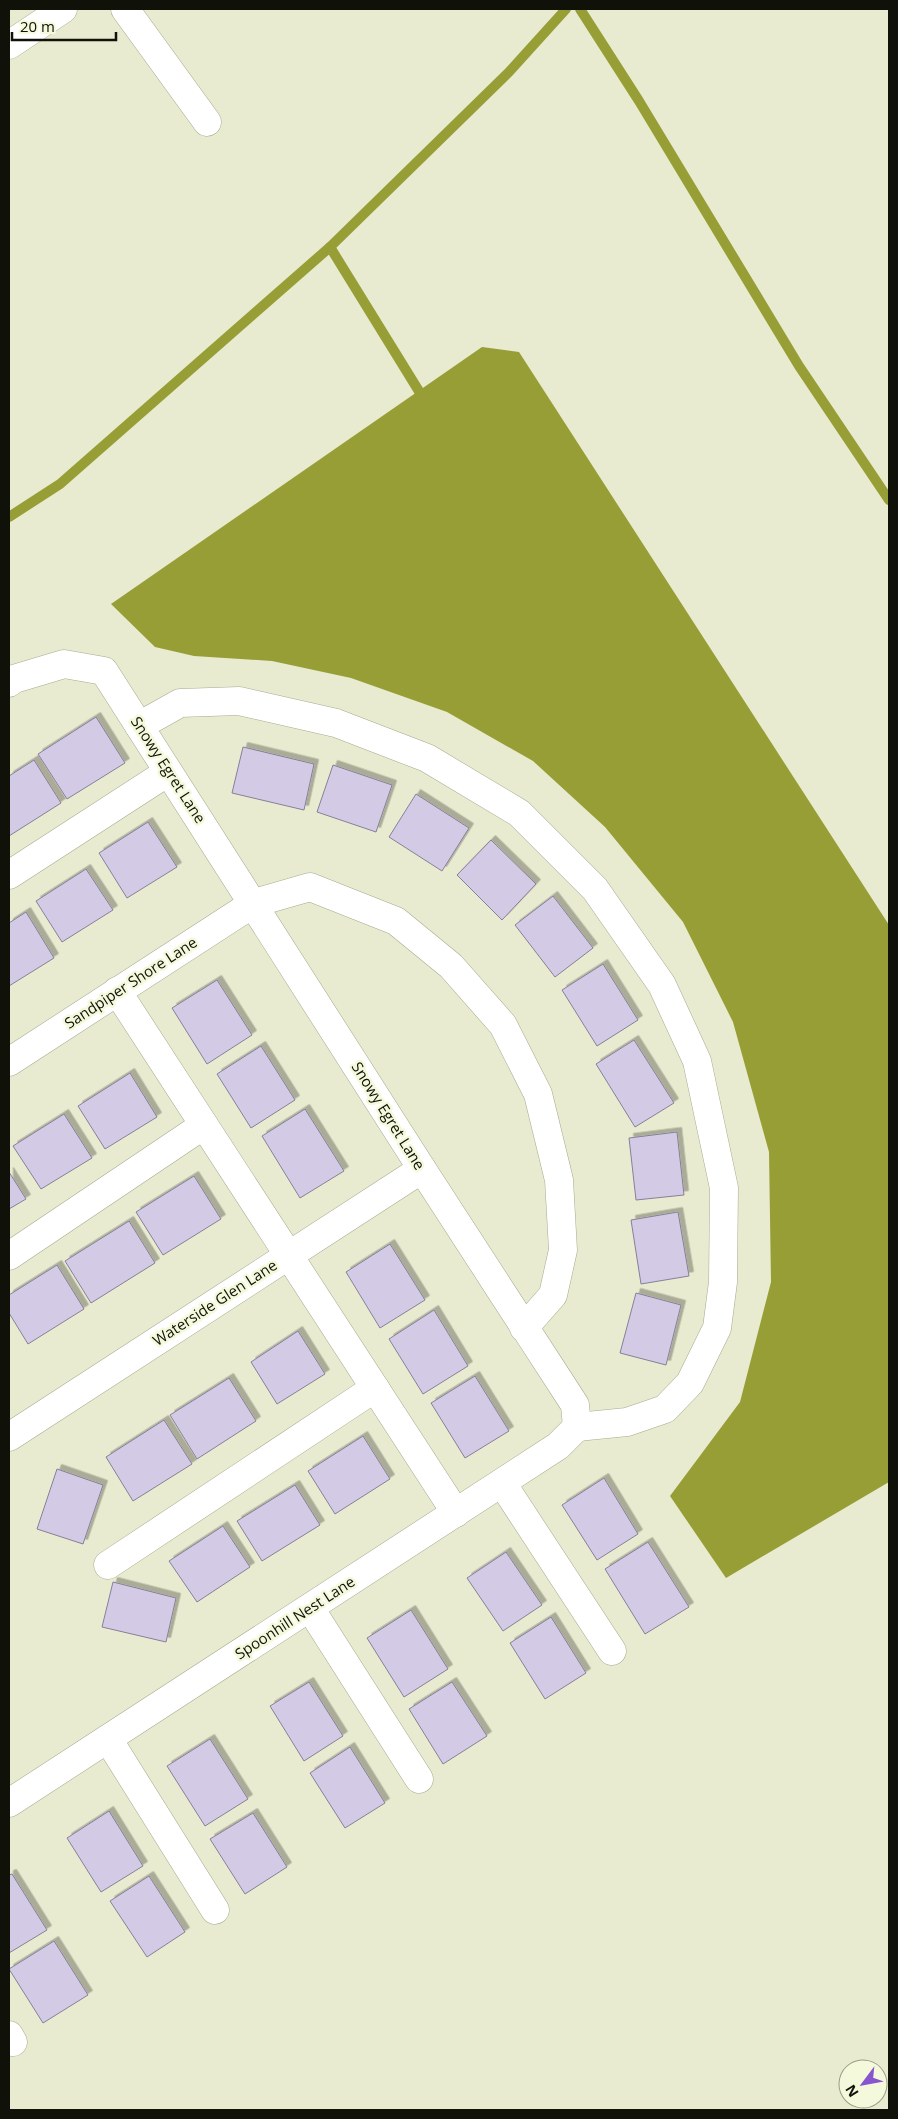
<svg xmlns="http://www.w3.org/2000/svg" width="898" height="2119" font-family="'Open Sans',sans-serif">
<defs>
<filter id="shadow"><feDropShadow dx="4.5" dy="-4.5" stdDeviation="0" flood-color="#0004"/></filter>
</defs>
<rect width="100%" height="100%" fill="#e8ebcf"/>
<!-- water -->
<path fill="#979e36" d="M482 347 519 352 889 925V1482L726 1578 670 1496 740 1402 771 1282 769 1152 733 1022 683 922 605 827 533 761 447 712 351 678 272 661 194 656 155 647 111 604Z"/>
<g fill="none" stroke-linecap="round" stroke-linejoin="round">
<!-- stream -->
<g stroke="#979e36" stroke-width="10">
<path d="M580 9 639 101 799 366 889 500"/>
<path d="M330 247 425 401"/>
<path d="M9 517 60 484 330 247 509 72 566 9"/>
</g>
</g>
<!-- building -->
<g fill="#d3cae5" stroke="#877f98" filter="url(#shadow)">
<path d="M96 717 125 763 67 799 38 754Z"/>
<path d="M243 747 314 764 304 810 232 793Z"/>
<path d="M34 760 61 803 9 836V776Z"/>
<path d="M333 765 392 785 376 832 317 812Z"/>
<path d="M416 794 469 828 442 871 389 837Z"/>
<path d="M148 822 177 867 127 898 99 853Z"/>
<path d="M491 840 536 884 502 920 457 875Z"/>
<path d="M86 869 113 910 62 942 36 901Z"/>
<path d="M553 896 593 948 555 977 515 925Z"/>
<path d="M26 912 54 958 9 986V923Z"/>
<path d="M603 964 638 1020 597 1046 562 990Z"/>
<path d="M217 980 252 1035 207 1064 172 1008Z"/>
<path d="M634 1040 674 1103 635 1127 596 1064Z"/>
<path d="M261 1046 295 1100 251 1128 217 1074Z"/>
<path d="M130 1073 157 1117 105 1149 78 1106Z"/>
<path d="M305 1109 344 1171 300 1198 262 1136Z"/>
<path d="M64 1114 92 1158 41 1189 13 1146Z"/>
<path d="M677 1132 684 1195 636 1200 629 1138Z"/>
<path d="M9 1172 26 1199 9 1209Z"/>
<path d="M194 1176 221 1219 163 1255 136 1212Z"/>
<path d="M678 1212 689 1276 641 1284 631 1220Z"/>
<path d="M129 1221 155 1263 91 1303 65 1261Z"/>
<path d="M390 1244 425 1300 380 1328 346 1272Z"/>
<path d="M57 1265 84 1309 28 1344 9 1313V1295Z"/>
<path d="M636 1293 681 1305 666 1365 620 1353Z"/>
<path d="M434 1310 468 1366 423 1394 389 1339Z"/>
<path d="M298 1331 325 1374 277 1404 251 1362Z"/>
<path d="M475 1376 509 1431 465 1458 431 1403Z"/>
<path d="M229 1378 256 1421 197 1459 170 1415Z"/>
<path d="M164 1420 192 1464 133 1501 106 1457Z"/>
<path d="M363 1436 390 1479 335 1514 308 1471Z"/>
<path d="M57 1469 103 1485 83 1544 37 1529Z"/>
<path d="M604 1478 638 1534 597 1560 562 1505Z"/>
<path d="M295 1485 320 1525 262 1561 237 1521Z"/>
<path d="M223 1526 250 1567 197 1602 169 1561Z"/>
<path d="M648 1542 689 1607 645 1634 605 1569Z"/>
<path d="M506 1552 542 1605 503 1631 467 1578Z"/>
<path d="M113 1582 176 1598 166 1642 102 1627Z"/>
<path d="M411 1610 448 1669 404 1697 367 1638Z"/>
<path d="M551 1617 586 1673 545 1699 510 1643Z"/>
<path d="M309 1682 343 1736 304 1761 270 1706Z"/>
<path d="M452 1682 487 1736 443 1764 409 1709Z"/>
<path d="M210 1739 248 1799 205 1826 167 1766Z"/>
<path d="M350 1747 385 1803 345 1828 310 1773Z"/>
<path d="M109 1811 143 1866 101 1892 67 1838Z"/>
<path d="M253 1813 287 1867 245 1894 210 1839Z"/>
<path d="M12 1874 47 1930 9 1953V1875Z"/>
<path d="M149 1876 185 1932 147 1957 110 1901Z"/>
<path d="M54 1941 88 1995 43 2023 9 1969Z"/>
</g>
<g fill="none" stroke-linecap="round" stroke-linejoin="round">
<!-- minor casing -->
<g stroke="#a7aa8f" stroke-width="29">
<g id="minor">
<path d="M125 9 207 122"/>
<path d="M9 45 63 9"/>
<path d="M9 683 14 679 64 664 104 671 422 1169 575 1405 577 1427"/>
<path d="M139 726 180 703 239 701 336 723 427 758 519 813 595 889 662 985 697 1061 724 1188 723 1282 717 1328 690 1383 665 1409 627 1422 577 1427"/>
<path d="M9 875 168 772"/>
<path d="M117 991 456 1513"/>
<path d="M9 1062 254 903 310 887 396 921 451 966 503 1025 538 1094 559 1180 563 1250 553 1295 524 1328"/>
<path d="M9 1256 204 1125"/>
<path d="M9 1437 422 1169"/>
<path d="M502 1483 612 1651"/>
<path d="M108 1565 375 1388"/>
<path d="M310 1608 419 1779"/>
<path d="M108 1739 215 1910"/>
<path d="M9 1803 558 1446 577 1427"/>
<path d="M9 2035 13 2042"/>
</g>
</g>
<!-- minor -->
<use href="#minor" stroke="#fff" stroke-width="28"/>
</g>
<g text-anchor="middle" stroke-width="5" stroke-linejoin="round" paint-order="stroke">
<!-- street labels -->
<g font-size="15" fill="#101108" stroke="#f5f9dc">
<text transform="translate(168 770) rotate(57)" y="5">Snowy Egret Lane</text>
<text transform="translate(131 983) rotate(-33)" y="5">Sandpiper Shore Lane</text>
<text transform="translate(388 1116) rotate(58)" y="5">Snowy Egret Lane</text>
<text transform="translate(215 1303) rotate(-33)" y="5">Waterside Glen Lane</text>
<text transform="translate(295 1618) rotate(-33)" y="5">Spoonhill Nest Lane</text>
</g>
</g>
<!-- border -->
<rect width="898" height="2119" fill="none" stroke="#101108" stroke-width="20"/>
<!-- north arrow -->
<g transform="translate(863 2084) rotate(238)"><circle r="24" fill="#f5f9dc" stroke="#999c87"/>
<path d="M0-4L9 19L0 12L-9 19Z" fill="#8755ce"/>
<text y="-8" font-size="14" font-weight="bold" text-anchor="middle" fill="#101108">N</text>
</g>
<!-- scale -->
<path d="M12 32v8h104v-8" fill="none" stroke="#101108" stroke-width="2.5"/>
<text x="20" y="32" font-size="15" fill="#101108" stroke="#f5f9dc" stroke-width="4" paint-order="stroke">20 m</text>
</svg>
